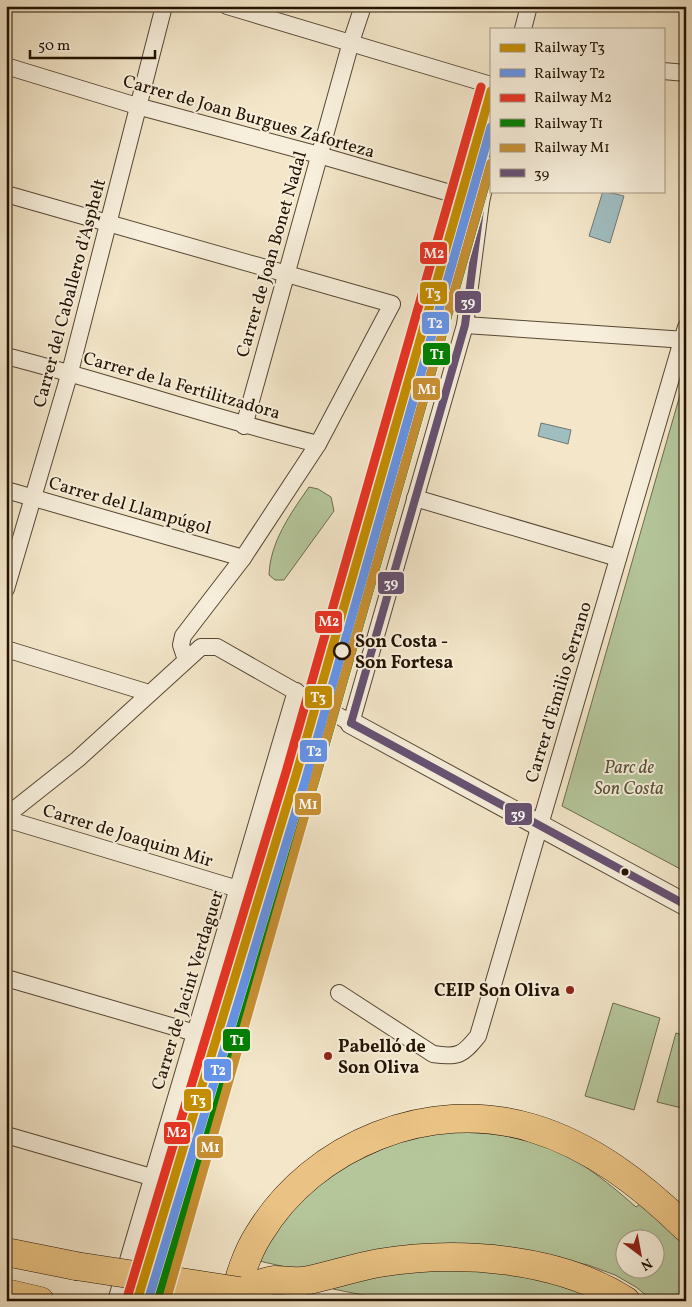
<svg xmlns="http://www.w3.org/2000/svg" width="692" height="1307" font-family="Vollkorn,serif">
<rect width="100%" height="100%" fill="#f3e6c9"/>
<filter id="stains"><feTurbulence type="fractalNoise" baseFrequency=".004" numOctaves="4"/><feColorMatrix values="0 0 0 0 .2 0 0 0 0 .09 0 0 0 0 .02 0 0 0 .5 -.17"/></filter>
<radialGradient id="worn" r=".72"><stop offset=".6" stop-color="#630" stop-opacity="0"/><stop offset="1" stop-color="#630" stop-opacity=".3"/></radialGradient>
<!-- green -->
<g fill="#b5c69b" stroke="#6c6c4e" fill-rule="evenodd">
<path d="M686 374V872L562 806Z"/>
<path d="M309 487 318 489 331 497 334 511 284 580H275L269 575C270 542 291 513 309 487Z"/>
<path d="M613 1003 660 1018 634 1110 585 1096Z"/>
<path d="M676 1033 686 1036V1109L657 1102Z"/>
<path d="M444 1132C534 1132 569 1148 636 1207L642 1203 686 1245V1301H653L636 1287 615 1275 588 1265 523 1250 488 1246 295 1269 259 1261 266 1245 301 1199 336 1171 399 1141ZM624 1240H654V1270H624Z"/>
<path d="M464 1267 547 1281 603 1301H393L333 1289 332 1283 365 1276Z"/>
</g>
<!-- water -->
<g fill="#a0bdc0" stroke="#6e7974">
<path d="M603 191 624 196 610 243 589 236Z"/>
<path d="M541 423 571 430 568 444 538 436Z"/>
</g>
<g fill="none" stroke-linecap="round" stroke-linejoin="round">
<!-- minor casing -->
<g stroke="#564733" stroke-width="18">
<g id="minor">
<path d="M227 6 491 85"/>
<path d="M523 29 529 6"/>
<path d="M6 66 137 106 319 155 481 202"/>
<path d="M663 71 686 73"/>
<path d="M6 194 392 304 318 444 243 558 183 636 181 645 186 660"/>
<path d="M465 325 686 340"/>
<path d="M6 356C111 383 213 418 318 444"/>
<path d="M244 426 351 42 363 6"/>
<path d="M6 490 243 558"/>
<path d="M415 498 618 558"/>
<path d="M6 589 70 372 164 6"/>
<path d="M6 649 149 693"/>
<path d="M6 816 78 759 201 647H217L351 723 465 325 481 202 491 157"/>
<path d="M6 819 238 889"/>
<path d="M6 978 195 1033"/>
<path d="M339 993 433 1054C458 1058 463 1055 478 1036L686 327"/>
<path d="M6 1135 151 1177"/>
<path d="M116 1301 296 691"/>
</g>
</g>
<!-- tertiary casing -->
<g stroke="#564733" stroke-width="23">
<path id="tertiary" d="M351 723 686 905"/>
</g>
<!-- motorway casing -->
<g stroke="#221201" stroke-width="29">
<g id="motorway">
<path d="M6 1252 76 1266"/>
<path d="M239 1291C250 1288 264 1281 275 1280 288 1280 295 1283 309 1280 333 1275 356 1267 379 1263 458 1250 558 1257 626 1301"/>
<path d="M6 1293 40 1301"/>
<path d="M233 1301C239 1278 246 1254 259 1234 313 1144 431 1097 532 1128 592 1146 642 1185 686 1228"/>
</g>
</g>
<!-- minor -->
<use href="#minor" stroke="#f7efdc" stroke-width="16"/>
<!-- tertiary -->
<use href="#tertiary" stroke="#f7efdc" stroke-width="21"/>
<!-- motorway -->
<use href="#motorway" stroke="#eac384" stroke-width="28"/>
<!-- motorway-bridge casing -->
<g stroke="#221201" stroke-width="29" stroke-linecap="butt">
<path id="motorway-bridge" d="M76 1266 239 1291"/>
</g>
<!-- motorway-bridge -->
<use href="#motorway-bridge" stroke="#eac384" stroke-width="28"/>
<!-- bus-1 casing -->
<g stroke="#f7efdc" stroke-width="11">
<g id="bus-1">
<path d="M351 723 465 325 481 202 491 158"/>
<path d="M351 723 686 905"/>
</g>
</g>
<!-- bus-1 -->
<use href="#bus-1" stroke="#665273" stroke-width="8"/>
<!-- rail-1 casing -->
<g stroke="#f7efdc" stroke-width="12">
<path id="rail-1" d="M137 1301 296 775 491 91"/>
</g>
<!-- rail-2 casing -->
<g stroke="#f7efdc" stroke-width="12">
<path id="rail-2" d="M148 1301 306 778 491 127"/>
</g>
<!-- rail-3 casing -->
<g stroke="#f7efdc" stroke-width="12">
<path id="rail-3" d="M127 1298 286 772 481 87"/>
</g>
<!-- rail-4 casing -->
<g stroke="#f7efdc" stroke-width="12">
<path id="rail-4" d="M158 1301 315 780 491 164"/>
</g>
<!-- rail-5 casing -->
<g stroke="#f7efdc" stroke-width="12">
<path id="rail-5" d="M166 1301 491 163"/>
</g>
<!-- rail-1 -->
<use href="#rail-1" stroke="#c48e00" stroke-width="9"/>
<!-- rail-2 -->
<use href="#rail-2" stroke="#6495ed" stroke-width="9"/>
<!-- rail-3 -->
<use href="#rail-3" stroke="#e93324" stroke-width="9"/>
<!-- rail-4 -->
<use href="#rail-4" stroke="#008000" stroke-width="9"/>
<!-- rail-5 -->
<use href="#rail-5" stroke="#c89032" stroke-width="9"/>
</g>
<!-- markers -->
<circle fill="#f7efdc" stroke="#221201" stroke-width="2.5" cx="342" cy="651" r="8"/>
<circle fill="#221201" stroke="#f7efdc" stroke-width="2" cx="625" cy="872" r="4.5"/>
<g fill="#8f2418" stroke="#f7efdc" stroke-width="2">
<circle cx="570" cy="990" r="5"/>
<circle cx="328" cy="1056" r="5"/>
</g>
<g text-anchor="middle" stroke-width="4" stroke-linejoin="round" paint-order="stroke">
<!-- street labels -->
<g font-size="18" fill="#221201" stroke="#f7efdc">
<text transform="translate(249 116) rotate(16)" y="6">Carrer de Joan Burgues Zaforteza</text>
<text transform="translate(271 254) rotate(-74)" y="6">Carrer de Joan Bonet Nadal</text>
<text transform="translate(69 293) rotate(-75)" y="6">Carrer del Caballero d'Asphelt</text>
<text transform="translate(182 385) rotate(16)" y="6">Carrer de la Fertilitzadora</text>
<text transform="translate(130 505) rotate(16)" y="6">Carrer del Llampúgol</text>
<text transform="translate(558 692) rotate(-73)" y="6">Carrer d'Emilio Serrano</text>
<text transform="translate(128 835) rotate(17)" y="6">Carrer de Joaquim Mir</text>
<text transform="translate(187 990) rotate(-73)" y="6">Carrer de Jacint Verdaguer</text>
</g>
<!-- stop labels -->
<g font-size="18" font-weight="bold" fill="#221201" stroke="#f7efdc" text-anchor="start">
<text x="355" y="647">Son Costa -<tspan x="355" dy="21">Son Fortesa</tspan></text>
</g>
<!-- park labels -->
<g font-size="18" font-style="italic" fill="#555137" stroke="#f7efdc">
<text x="629" y="773">Parc de<tspan x="629" dy="21">Son Costa</tspan></text>
</g>
<!-- poi labels -->
<g font-size="18" font-weight="bold" fill="#221201" stroke="#f7efdc" text-anchor="end">
<text x="560" y="996">CEIP Son Oliva</text>
<text x="338" y="1052" text-anchor="start">Pabelló de<tspan x="338" dy="21">Son Oliva</tspan></text>
</g>
</g>
<g stroke="#f7efdc" stroke-width="2">
<rect x="419" y="241" width="29" height="24" rx="5" fill="#e93324"/>
<rect x="419" y="281" width="29" height="24" rx="5" fill="#c48e00"/>
<rect x="454" y="290" width="28" height="24" rx="5" fill="#665273"/>
<rect x="421" y="311" width="29" height="24" rx="5" fill="#6495ed"/>
<rect x="422" y="342" width="29" height="24" rx="5" fill="#008000"/>
<rect x="412" y="377" width="29" height="24" rx="5" fill="#c89032"/>
<rect x="377" y="571" width="28" height="24" rx="5" fill="#665273"/>
<rect x="314" y="610" width="29" height="24" rx="5" fill="#e93324"/>
<rect x="304" y="685" width="29" height="24" rx="5" fill="#c48e00"/>
<rect x="299" y="739" width="29" height="24" rx="5" fill="#6495ed"/>
<rect x="294" y="792" width="28" height="24" rx="5" fill="#c89032"/>
<rect x="504" y="802" width="29" height="24" rx="5" fill="#665273"/>
<rect x="222" y="1028" width="29" height="24" rx="5" fill="#008000"/>
<rect x="203" y="1058" width="29" height="24" rx="5" fill="#6495ed"/>
<rect x="183" y="1088" width="29" height="24" rx="5" fill="#c48e00"/>
<rect x="163" y="1121" width="28" height="24" rx="5" fill="#e93324"/>
<rect x="196" y="1135" width="28" height="24" rx="5" fill="#c89032"/>
</g>
<g font-size="14" text-anchor="middle" font-weight="bold" fill="#fff">
<text x="434" y="258">M2</text>
<text x="433" y="298">T3</text>
<text x="468" y="307">39</text>
<text x="435" y="328">T2</text>
<text x="437" y="359">T1</text>
<text x="427" y="394">M1</text>
<text x="391" y="588">39</text>
<text x="329" y="626">M2</text>
<text x="318" y="702">T3</text>
<text x="314" y="756">T2</text>
<text x="308" y="809">M1</text>
<text x="518" y="819">39</text>
<text x="237" y="1045">T1</text>
<text x="218" y="1075">T2</text>
<text x="198" y="1105">T3</text>
<text x="177" y="1137">M2</text>
<text x="210" y="1152">M1</text>
</g>
<!-- margin -->
<rect width="692" height="1307" fill="none" stroke="#f3e6c9" stroke-width="25"/>
<rect x="8" y="8" width="677" height="1292" fill="none" stroke="#221201" stroke-width="2.5"/>
<rect x="12" y="12" width="667" height="1282" fill="none" stroke="#221201"/>
<!-- legend -->
<rect x="490" y="28" width="175" height="165" fill="#f7efdc" stroke="#a29784"/>
<rect x="500" y="44" width="25" height="8" fill="#c48e00" stroke="#a29784"/>
<text x="534" y="52" font-size="15" fill="#221201">Railway T3</text>
<rect x="500" y="69" width="25" height="8" fill="#6495ed" stroke="#a29784"/>
<text x="534" y="78" font-size="15" fill="#221201">Railway T2</text>
<rect x="500" y="94" width="25" height="8" fill="#e93324" stroke="#a29784"/>
<text x="534" y="102" font-size="15" fill="#221201">Railway M2</text>
<rect x="500" y="119" width="25" height="8" fill="#008000" stroke="#a29784"/>
<text x="534" y="128" font-size="15" fill="#221201">Railway T1</text>
<rect x="500" y="144" width="25" height="8" fill="#c89032" stroke="#a29784"/>
<text x="534" y="152" font-size="15" fill="#221201">Railway M1</text>
<rect x="500" y="169" width="25" height="8" fill="#665273" stroke="#a29784"/>
<text x="534" y="178" font-size="15" fill="#221201">39</text>
<!-- north arrow -->
<g transform="translate(640 1254) rotate(148)"><circle r="24" fill="#f7efdc" stroke="#a29784"/>
<path d="M0-4L9 19L0 12L-9 19Z" fill="#8f2418"/>
<text y="-8" font-size="14" font-weight="bold" text-anchor="middle" fill="#221201">N</text>
</g>
<!-- scale -->
<path d="M30 50v8h125v-8" fill="none" stroke="#221201" stroke-width="2.5"/>
<text x="38" y="50" font-size="15" fill="#221201" stroke="#f7efdc" stroke-width="4" paint-order="stroke">50 m</text>
<rect width="100%" height="100%" filter="url(#stains)"/>
<rect width="100%" height="100%" fill="url(#worn)"/>
</svg>
